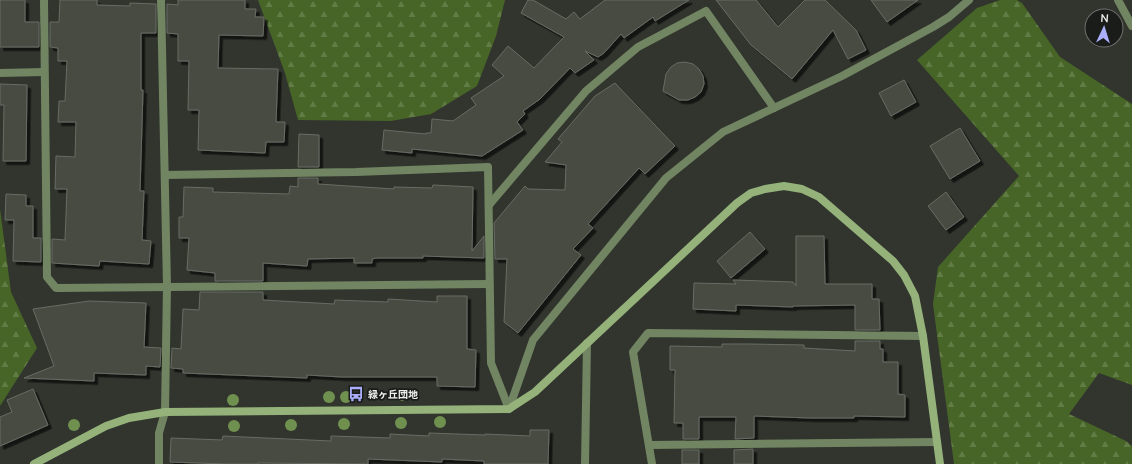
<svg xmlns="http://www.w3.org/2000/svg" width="1132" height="464" font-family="'Nunito Sans','Noto Sans JP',sans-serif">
<defs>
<pattern id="forest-firs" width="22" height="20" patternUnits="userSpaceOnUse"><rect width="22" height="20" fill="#476527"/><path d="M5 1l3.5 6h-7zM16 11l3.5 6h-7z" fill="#627c46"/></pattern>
<filter id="shadow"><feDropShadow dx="3.5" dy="3.5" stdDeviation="0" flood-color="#0009"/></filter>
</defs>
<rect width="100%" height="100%" fill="#31352e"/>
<!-- forest -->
<g fill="url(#forest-firs)">
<path d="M258 0H505L496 36 477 86 431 114 391 121 298 120 285 73Z"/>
<path d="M1000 0H1017L1022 3 1060 57 1132 104V385L1099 373 1069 414 1126 441 1132 446V464H954L933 304 938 267 1019 176 917 60 977 8Z"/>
<path d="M0 209 11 292 37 348 0 406Z"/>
</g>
<!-- building -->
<g fill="#464b43" stroke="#676c64" filter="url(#shadow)">
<path d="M0 0H25V22H39V47H0Z"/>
<path d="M60 0H97V5L130 6V3L156 4V33H141V90H143L140 191H144L142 240 151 241 149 264 100 261 99 266 52 263V239L65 240 67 189H55L56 156 75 157 76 122H58L59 101H65L67 61H58V48L50 47V22H59Z"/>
<path d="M178 0H245V9H256L255 17H264L263 36 219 35 218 68 278 69 276 122H285L284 142H266L265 153 198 150 199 110H188L189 61H178V34L167 33V4L178 5Z"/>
<path d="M528 0H533L566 19 574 12 580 19 605 0H689L655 21 653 17 624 38 621 34 604 53 598 57 585 51 594 60 575 73 570 68 540 99 523 111 525 114 517 122 523 130 482 156 412 149V153L382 150 384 130 426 134V133H431L432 119 453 121 476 105 471 98 504 76 492 65 508 46 534 68 564 37 521 13Z"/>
<path d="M716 0H756L778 27 805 0H825L856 30 866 50 848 59 833 30 792 79 751 45Z"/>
<path d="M871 0H918L887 22Z"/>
<path d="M685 62 693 64 699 69 703 76 704 84 701 92 695 97 688 100H679L663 91 666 74 671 67 677 63Z"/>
<path d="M904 80 916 102 891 116 879 93Z"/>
<path d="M615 83 675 146 645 174 639 168 588 224 593 228 573 249 581 255 518 333 504 322 507 259H495L494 223 525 186 528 189 565 190 566 165 545 162 562 142 558 139 595 96Z"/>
<path d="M0 84 27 85 26 161H3L4 105H0Z"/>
<path d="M960 128 980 161 950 179 930 146Z"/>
<path d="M299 134 319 135V167H298Z"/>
<path d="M298 178H318V184L394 189V187L432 188 433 185 473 187 472 251 484 236V258L423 256V258H377L372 259V263H354V258L308 259 307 266 263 263V281H215V273L187 270 189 238H179V217H183L184 187 213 188V192L289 194 290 186 298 187Z"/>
<path d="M946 192 964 217 946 230 928 206Z"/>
<path d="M6 194 26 195V206H33V238H41V262L13 261 14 220H5Z"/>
<path d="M750 232 765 249 731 278 717 261Z"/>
<path d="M796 236H824L825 284H872V299H879L880 330H855V305L793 306V307L736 305V311L693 309 694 283 736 284 733 280 793 282 796 286Z"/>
<path d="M200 292H263V300L334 304 335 300 388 302V299L437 302V296H467V349L476 350 475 387 437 386V377H342L307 375V378L183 373V369L171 368 172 348 181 349 183 309 199 310Z"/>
<path d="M89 301 146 303 144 347 161 348 160 367 146 366V375L94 373V381L24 378 54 366 33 309Z"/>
<path d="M855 341H880V349H883V362H898V394L905 395V417L854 416V418H810L754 416V438L735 439 736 417H699V439H683V423H674L675 370H670V346L722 347V344H751L804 345V348L855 351Z"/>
<path d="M33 389 48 425 0 446V417L12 412 7 400Z"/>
<path d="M530 430H549L548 464H484V461L442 459V462L368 459V464L258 463V464H226L170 462 171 438 222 440 223 436 331 441V436L390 438V434L429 436V433L485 435V434L530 436Z"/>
<path d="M753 449V464H734V450Z"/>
<rect x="682" y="450" width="17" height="14"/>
</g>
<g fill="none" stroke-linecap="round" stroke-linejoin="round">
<!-- street -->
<g stroke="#728562" stroke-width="8">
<path d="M44 0 47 277 56 288 489 284"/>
<path d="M1118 0 1132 26"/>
<path d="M0 73 44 72"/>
<path d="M165 175 356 172 488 167 491 363 509 409"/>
<path d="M489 205 586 91 638 47 706 11 774 108"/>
<path d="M509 409 533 340 666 178 723 132 842 76 933 27 949 17 969 0"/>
<path d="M649 445 937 442"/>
<path d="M159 464V433L165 412 167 286 161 0"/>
<path d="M585 464 587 343"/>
<path d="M652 464 633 352 648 333 923 336"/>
</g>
<!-- secondary -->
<path stroke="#94b27a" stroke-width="8" d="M34 464 106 426 129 418 165 412 509 409 535 392 737 203 751 193 765 189 784 186 802 189 819 197 893 261 904 275 915 296 923 336 940 464"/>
</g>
<!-- trees -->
<g fill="#709050">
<circle cx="401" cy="395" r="6"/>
<circle cx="329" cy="397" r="6"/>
<circle cx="346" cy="397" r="6"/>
<circle cx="233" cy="400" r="6"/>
<circle cx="440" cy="422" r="6"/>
<circle cx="401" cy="423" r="6"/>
<circle cx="344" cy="424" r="6"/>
<circle cx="74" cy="425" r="6"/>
<circle cx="291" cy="425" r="6"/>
<circle cx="234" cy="426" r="6"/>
</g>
<!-- icons -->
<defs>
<g id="bus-bare" transform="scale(1.2)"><path d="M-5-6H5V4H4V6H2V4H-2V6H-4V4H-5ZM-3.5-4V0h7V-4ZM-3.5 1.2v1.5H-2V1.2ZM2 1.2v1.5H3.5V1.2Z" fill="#abaffb" stroke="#1a1c19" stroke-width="2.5" paint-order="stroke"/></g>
</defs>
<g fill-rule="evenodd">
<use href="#bus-bare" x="356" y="394"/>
</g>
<g text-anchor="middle" stroke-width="3.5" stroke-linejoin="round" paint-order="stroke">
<!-- poi labels -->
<g font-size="10" font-weight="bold" fill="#eef1ec" stroke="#1a1c19" text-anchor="start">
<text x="368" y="398">緑ヶ丘団地</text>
</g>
</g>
<!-- north arrow -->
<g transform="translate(1104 28) rotate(4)"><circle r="19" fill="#1a1c19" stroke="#6f716d"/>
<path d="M0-3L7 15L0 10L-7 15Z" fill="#abaffb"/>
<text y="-6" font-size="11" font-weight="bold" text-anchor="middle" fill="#eef1ec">N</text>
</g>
</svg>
